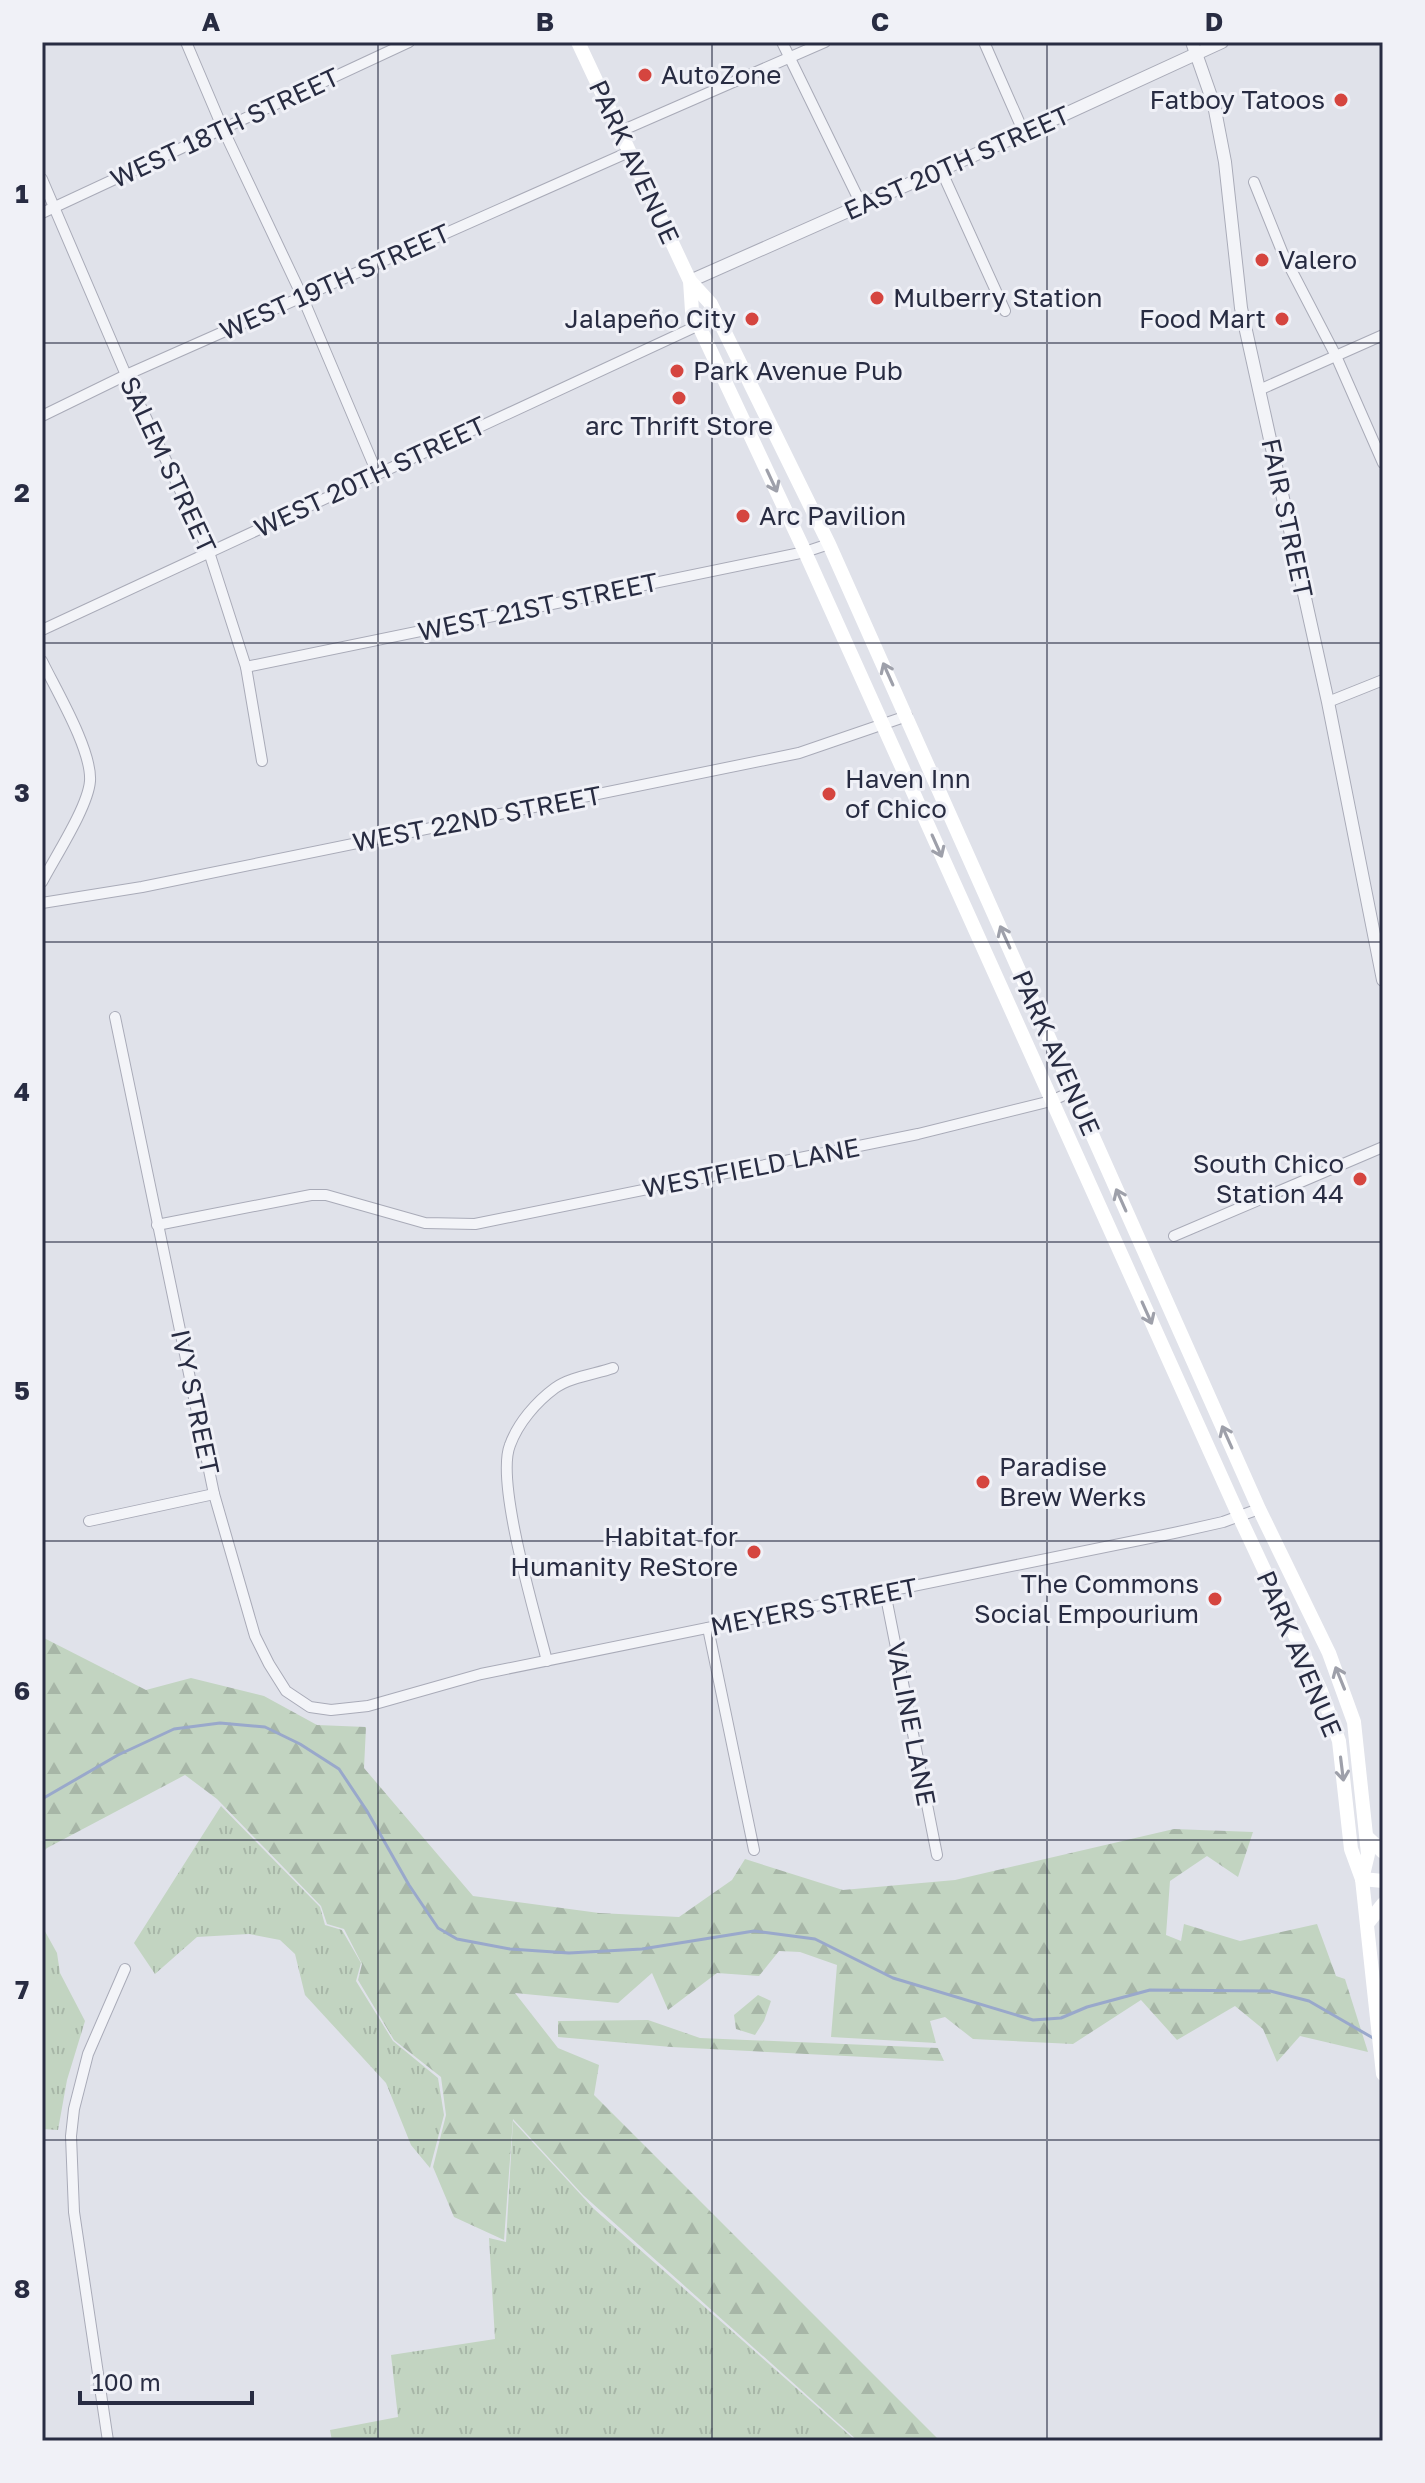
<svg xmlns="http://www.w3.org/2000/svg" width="1425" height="2483" font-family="'Golos Text',sans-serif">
<defs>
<pattern id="grass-tufts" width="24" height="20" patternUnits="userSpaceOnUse" patternTransform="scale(2)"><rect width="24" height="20" fill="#c2d4c1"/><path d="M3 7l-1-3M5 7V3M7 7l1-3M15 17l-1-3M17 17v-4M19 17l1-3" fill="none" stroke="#a7b6a7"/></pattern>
<pattern id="forest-firs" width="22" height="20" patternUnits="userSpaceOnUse" patternTransform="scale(2)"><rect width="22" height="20" fill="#c2d4c1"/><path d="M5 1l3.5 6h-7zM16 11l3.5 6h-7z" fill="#a7b6a7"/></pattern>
</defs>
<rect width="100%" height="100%" fill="#e0e2ea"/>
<!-- grass -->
<g fill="url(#grass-tufts)">
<path d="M221 1806 320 1907 325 1925 342 1930 361 1963 356 1981 393 2041 438 2078 444 2115 430 2168 411 2145 386 2083 305 1995 295 1954 280 1940 249 1934 197 1937 155 1974 134 1943Z"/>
<path d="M42 1926 57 1953 60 1973 85 2021 67 2080 58 2130 42 2129Z"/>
<path d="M513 2121 594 2209 856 2441H332L330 2430 398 2417 391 2355 495 2339 489 2238 506 2242Z"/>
</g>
<!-- forest -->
<g fill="url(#forest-firs)">
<path d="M42 1637 146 1690 191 1678 264 1696 317 1725 366 1727 364 1768 473 1896 599 1913 679 1917 732 1880 745 1859 843 1890 955 1880 1174 1829 1253 1832 1238 1877 1207 1856 1170 1881 1166 1935 1181 1941 1184 1924 1240 1941 1317 1924 1336 1976 1345 1979 1368 2052 1300 2036 1277 2062 1263 2029 1235 2006 1177 2040 1141 2000 1073 2044 973 2039 945 2017 930 2021 936 2043 831 2037 837 1965 800 1952 779 1951 759 1976 717 1973 668 2010 652 1973 618 2003 515 1993 558 2048 599 2065 594 2095 940 2441H858L583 2195 513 2119 504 2240 454 2217 433 2167 446 2115 441 2077 394 2040 358 1980 362 1964 344 1929 327 1924 321 1906 217 1799 185 1775 47 1848 42 1853Z"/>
<path d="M758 1995 771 2001 764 2021 755 2035 736 2029 734 2015Z"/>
<path d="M648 2020 700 2038 938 2048 944 2061 671 2047 558 2037V2021Z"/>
</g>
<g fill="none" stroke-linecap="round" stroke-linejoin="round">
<!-- stream -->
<path stroke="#99a8cb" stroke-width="3" d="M42 1799 118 1755 174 1729 220 1723 265 1727 300 1744 339 1769 367 1811 409 1885 438 1928 457 1939 510 1949 569 1953 642 1949 754 1931 815 1939 893 1978 1033 2020 1061 2018 1087 2007 1150 1990 1270 1991 1309 2001 1373 2038"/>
<!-- minor casing -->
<g stroke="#a9abb8" stroke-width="12">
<g id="minor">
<path d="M186 42 223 129 302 296 377 473"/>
<path d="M782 42 862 206"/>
<path d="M984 42 1024 133"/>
<path d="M621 131 825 42"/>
<path d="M941 170 1005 311"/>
<path d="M42 179 126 375 209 552 246 667 262 761"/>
<path d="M1254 182 1283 254 1336 356 1383 463"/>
<path d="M42 213 409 42"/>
<path d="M1259 390 1383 335"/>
<path d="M42 416 126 375 629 152"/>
<path d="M42 630 699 325"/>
<path d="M42 661C56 690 92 750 90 781 88 807 55 857 42 882"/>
<path d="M246 667 805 552 829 544"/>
<path d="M1328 702 1383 680"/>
<path d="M42 903 142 887 799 753 907 716"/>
<path d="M115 1017 214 1494 255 1636 269 1664 286 1691 310 1707 331 1710 368 1706 481 1674 1174 1533 1223 1522 1259 1509"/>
<path d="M157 1225 311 1195H326L425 1223 475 1224 918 1134 1051 1101 1073 1091"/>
<path d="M1174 1236 1383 1147"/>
<path d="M89 1521 214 1494"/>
<path d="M885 1592 937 1855"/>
<path d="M708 1628 754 1850"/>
<path d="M547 1661C536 1617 495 1482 510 1445 518 1423 536 1402 555 1388 570 1377 596 1374 613 1368"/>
<path d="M108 2441 74 2212 71 2136 74 2109 88 2054 125 1969"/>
</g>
</g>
<!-- tertiary casing -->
<g stroke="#a9abb8" stroke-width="14">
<g id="tertiary">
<path d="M1192 42 1214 105 1225 162 1241 308 1328 702 1383 980"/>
<path d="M690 281 1024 133 1222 42"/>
</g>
</g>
<!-- minor -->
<use href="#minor" stroke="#f3f4f8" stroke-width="10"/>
<!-- tertiary -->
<use href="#tertiary" stroke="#f3f4f8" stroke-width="12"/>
<!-- secondary -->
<g stroke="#fff" stroke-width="14">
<path d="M578 42 690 281 711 304 829 544 1259 1509 1329 1653 1354 1722 1368 1854 1362 1879"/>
<path d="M690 281 692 311 805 552 1239 1516 1321 1691 1339 1741 1351 1849 1362 1879 1383 2074"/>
<path d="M1367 1837 1383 1852"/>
<path d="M1362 1879 1383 1881"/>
<path d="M1367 1924 1383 1904"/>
</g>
</g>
<!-- one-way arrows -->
<defs><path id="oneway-shaft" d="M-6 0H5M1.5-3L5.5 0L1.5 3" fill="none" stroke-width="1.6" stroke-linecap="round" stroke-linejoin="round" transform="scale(2)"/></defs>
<g stroke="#9ea0aa">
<use href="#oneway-shaft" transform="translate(772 481) rotate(65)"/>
<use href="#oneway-shaft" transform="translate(888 674) rotate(-114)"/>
<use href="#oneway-shaft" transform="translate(937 846) rotate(66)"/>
<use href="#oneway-shaft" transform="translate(1005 937) rotate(-114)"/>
<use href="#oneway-shaft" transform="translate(1121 1200) rotate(-114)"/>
<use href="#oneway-shaft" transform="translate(1147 1313) rotate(66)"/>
<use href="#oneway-shaft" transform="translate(1227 1437) rotate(-114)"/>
<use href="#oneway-shaft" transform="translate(1340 1678) rotate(-112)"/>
<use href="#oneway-shaft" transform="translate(1342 1769) rotate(83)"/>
</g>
<!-- grid -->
<path fill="none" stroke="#282c42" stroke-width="2" stroke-opacity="0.55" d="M378 42V2441M712 42V2441M1047 42V2441M42 343H1383M42 643H1383M42 942H1383M42 1242H1383M42 1541H1383M42 1840H1383M42 2140H1383"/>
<!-- markers -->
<g fill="#d5453f" stroke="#f0f1f7" stroke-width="3">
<circle cx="645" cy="75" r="8"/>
<circle cx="1341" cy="100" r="8"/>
<circle cx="1262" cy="260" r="8"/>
<circle cx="877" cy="298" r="8"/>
<circle cx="752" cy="319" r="8"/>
<circle cx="1282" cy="319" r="8"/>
<circle cx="677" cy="371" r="8"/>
<circle cx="679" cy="398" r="8"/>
<circle cx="743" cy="516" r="8"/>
<circle cx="829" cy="794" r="8"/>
<circle cx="1360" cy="1179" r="8"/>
<circle cx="983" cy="1482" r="8"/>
<circle cx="754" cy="1552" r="8"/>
<circle cx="1215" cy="1599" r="8"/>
</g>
<g text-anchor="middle" stroke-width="6" stroke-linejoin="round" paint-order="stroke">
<!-- poi labels -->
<g font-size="26" fill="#282c42" stroke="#f0f1f7" text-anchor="start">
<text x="661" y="84">AutoZone</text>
<text x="1325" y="109" text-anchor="end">Fatboy Tatoos</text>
<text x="1278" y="269">Valero</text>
<text x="893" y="307">Mulberry Station</text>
<text x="736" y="328" text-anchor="end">Jalapeño City</text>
<text x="1266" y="328" text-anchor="end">Food Mart</text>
<text x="693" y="380">Park Avenue Pub</text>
<text x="679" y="435" text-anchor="middle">arc Thrift Store</text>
<text x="759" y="525">Arc Pavilion</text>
<text x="845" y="788">Haven Inn<tspan x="845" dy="30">of Chico</tspan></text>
<text x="1344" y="1173" text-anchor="end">South Chico<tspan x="1344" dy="30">Station 44</tspan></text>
<text x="999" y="1476">Paradise<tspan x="999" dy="30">Brew Werks</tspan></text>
<text x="738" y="1546" text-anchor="end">Habitat for<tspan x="738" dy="30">Humanity ReStore</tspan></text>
<text x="1199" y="1593" text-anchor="end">The Commons<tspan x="1199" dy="30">Social Empourium</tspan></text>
</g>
<!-- street labels -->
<g font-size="26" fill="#282c42" stroke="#f0f1f7">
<text transform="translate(225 128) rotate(-25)" y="9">WEST 18TH STREET</text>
<text transform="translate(634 162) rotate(65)" y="9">PARK AVENUE</text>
<text transform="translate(957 163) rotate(-24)" y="9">EAST 20TH STREET</text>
<text transform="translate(335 282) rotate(-24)" y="9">WEST 19TH STREET</text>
<text transform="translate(168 465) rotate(65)" y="9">SALEM STREET</text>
<text transform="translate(370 477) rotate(-25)" y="9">WEST 20TH STREET</text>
<text transform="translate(1287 518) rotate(78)" y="9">FAIR STREET</text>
<text transform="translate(538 607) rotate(-12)" y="9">WEST 21ST STREET</text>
<text transform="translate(477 819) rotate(-11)" y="9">WEST 22ND STREET</text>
<text transform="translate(1056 1053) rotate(66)" y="9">PARK AVENUE</text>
<text transform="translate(751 1168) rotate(-11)" y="9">WESTFIELD LANE</text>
<text transform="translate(195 1402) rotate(78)" y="9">IVY STREET</text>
<text transform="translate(814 1607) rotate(-11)" y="9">MEYERS STREET</text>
<text transform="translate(1299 1654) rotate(67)" y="9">PARK AVENUE</text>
<text transform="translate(911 1724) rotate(79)" y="9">VALINE LANE</text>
</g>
</g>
<!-- border -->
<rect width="1425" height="2483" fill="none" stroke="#f0f1f7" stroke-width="88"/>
<!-- scale -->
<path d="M80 2391v12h172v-12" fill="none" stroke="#282c42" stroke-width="4"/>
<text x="92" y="2391" font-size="24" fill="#282c42" stroke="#f0f1f7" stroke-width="6" paint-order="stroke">100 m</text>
<rect x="44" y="44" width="1337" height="2395" fill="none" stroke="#282c42" stroke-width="3"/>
<g font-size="26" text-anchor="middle" font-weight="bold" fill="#282c42">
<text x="211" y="31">A</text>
<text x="545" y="31">B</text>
<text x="880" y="31">C</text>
<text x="1214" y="31">D</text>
<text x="22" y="203">1</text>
<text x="22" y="502">2</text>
<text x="22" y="802">3</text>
<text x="22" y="1101">4</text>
<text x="22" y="1400">5</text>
<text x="22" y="1700">6</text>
<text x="22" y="1999">7</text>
<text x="22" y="2298">8</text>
</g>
</svg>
